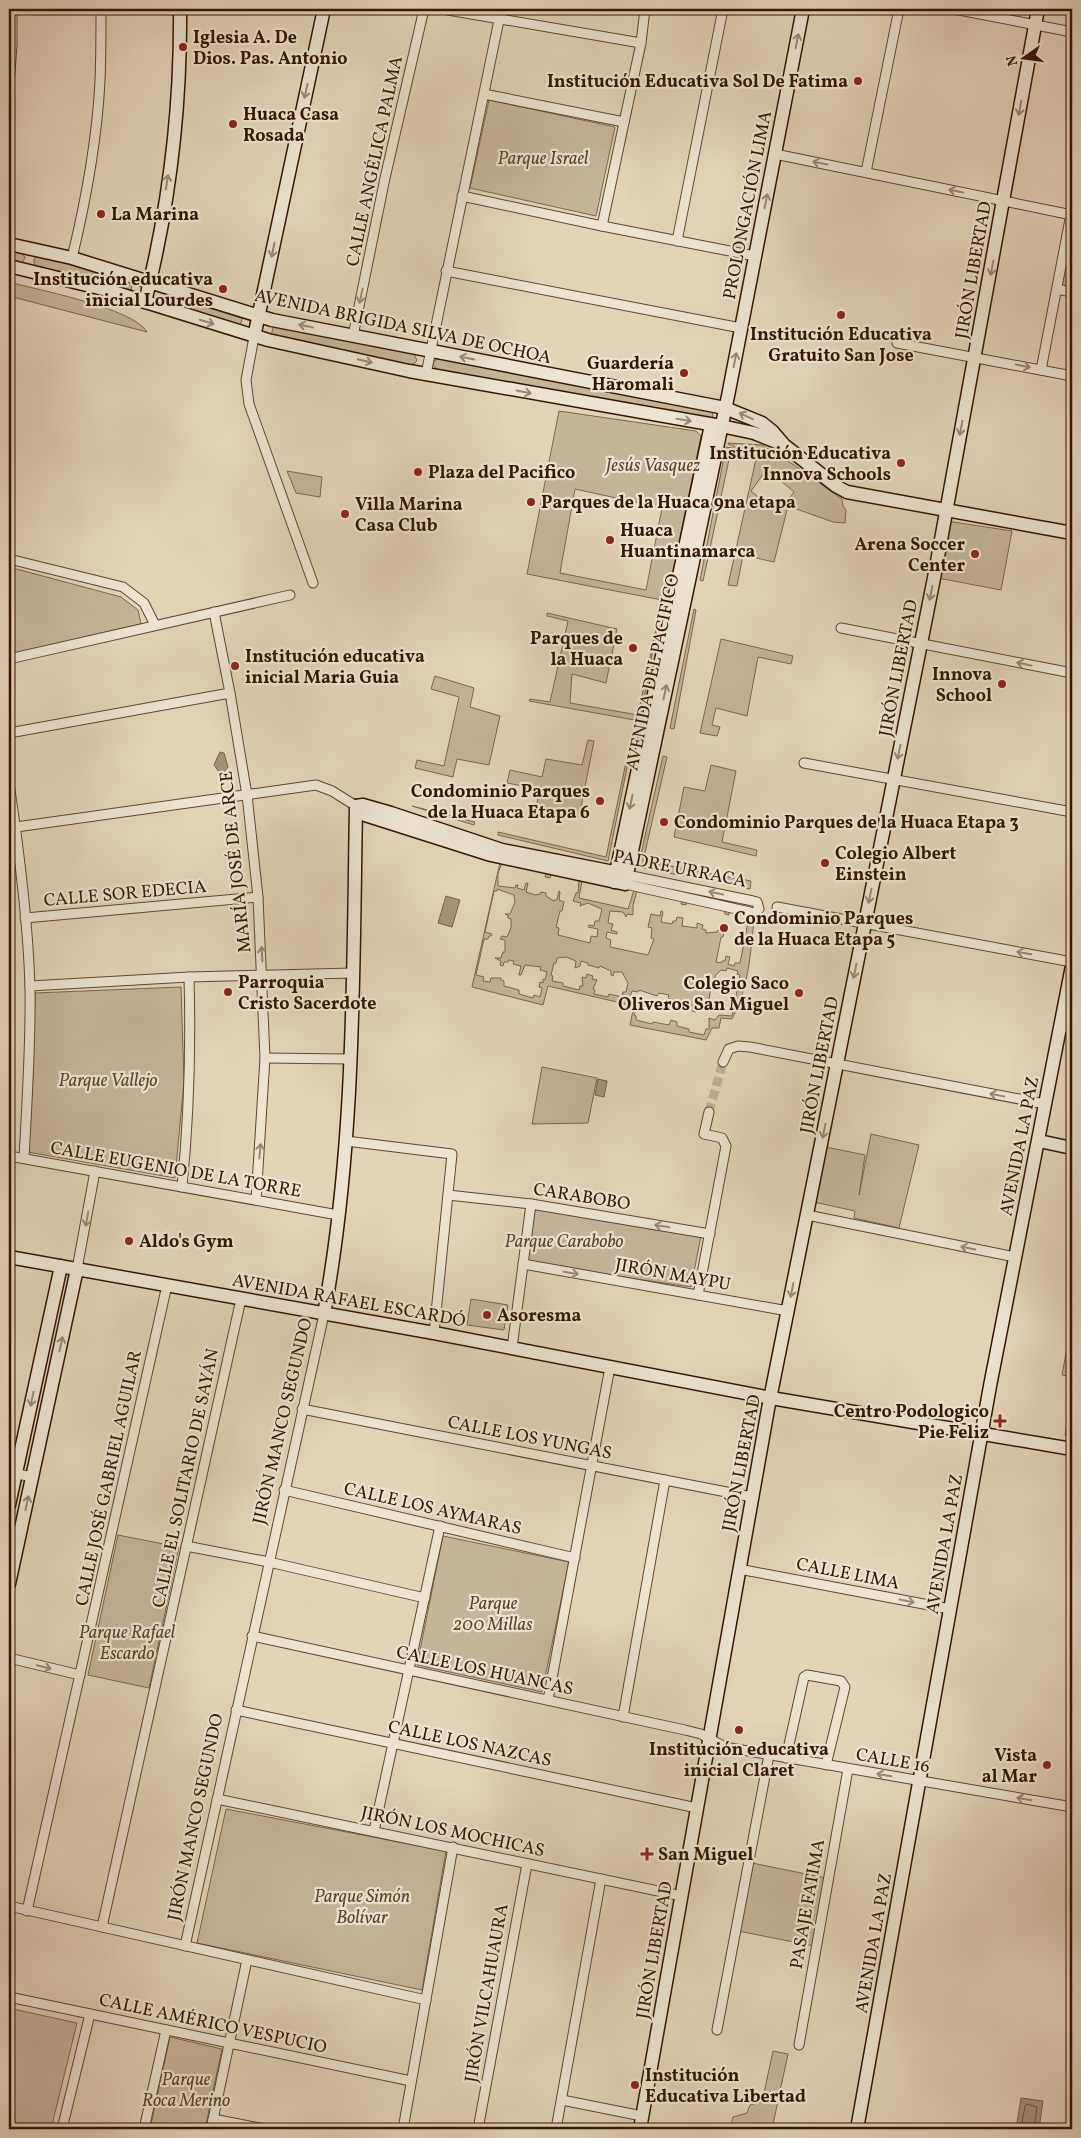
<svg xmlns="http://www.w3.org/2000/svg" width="1081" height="2138" font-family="Vollkorn,serif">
<rect width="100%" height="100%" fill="#e2d4b9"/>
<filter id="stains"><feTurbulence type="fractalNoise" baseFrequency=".004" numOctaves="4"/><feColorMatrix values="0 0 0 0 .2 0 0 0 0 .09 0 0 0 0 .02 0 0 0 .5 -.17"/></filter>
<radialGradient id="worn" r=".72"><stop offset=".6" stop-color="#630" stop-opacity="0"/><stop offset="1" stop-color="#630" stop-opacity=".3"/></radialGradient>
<!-- green -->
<g fill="#c4b49a" stroke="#7c654d" fill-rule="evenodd">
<path d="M489 100 615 127 596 216 470 188Z"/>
<path d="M1072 224V292L1060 290Z"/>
<path d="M9 250 22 252 25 258 21 264H9Z"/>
<path d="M39 255 133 281 131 290 37 267 34 263V259Z"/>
<path d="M9 282C38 290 133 308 147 332L9 296Z"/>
<path d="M167 292 243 316 240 326 163 302Z"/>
<path d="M274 325 413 353 417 360 415 363 410 365 332 350 271 335Z"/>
<path d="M440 359 711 408 713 416 711 419 437 370 433 364 435 360Z"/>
<path d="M559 411 696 431 701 436 667 600H662L640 721 529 701 530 699 550 702 568 621 547 616V613L617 629 606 683 572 674 570 703 638 715 662 600 527 574ZM575 489 662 508 646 590 560 573Z"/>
<path d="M728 443 762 445 794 465 842 499 843 506 846 510 845 523 833 522 788 506 774 562 743 555 737 586 728 585 756 459 730 455 703 581 700 580 726 447 740 449 728 444ZM767 469 794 492 778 513 751 491Z"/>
<path d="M287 471 322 477 320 497 296 493Z"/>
<path d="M947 521 1012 531 1001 590 938 578Z"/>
<path d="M9 567 121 597 138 610 141 624 9 654Z"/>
<path d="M694 609 696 610 674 729 670 728Z"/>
<path d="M721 639 793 656 791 664 758 657 747 716 716 708 712 725 720 727 717 736 700 733Z"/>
<path d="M435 676 474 688 470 707 500 716 489 765 457 759 453 777 415 768 417 760 444 766 459 697 431 689Z"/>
<path d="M588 740 594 741 579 817 536 807 540 789 507 783 510 770 542 777 546 759 582 765Z"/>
<path d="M629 748H631L608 861 498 835V832L606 857Z"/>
<path d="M663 756 667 757 643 861 751 881 750 889 638 867Z"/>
<path d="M711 765 736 771 722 842 757 850 756 856 674 837 684 787 705 791Z"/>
<path d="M412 806 475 822 474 825Z"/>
<path d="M501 858 583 875 579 898 628 909 636 884 755 909C751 947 750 985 732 1019L721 1018 719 1028H712L706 1040 630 1025 634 1006 548 986 543 1005 472 987ZM502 863 546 873 545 877 550 878 551 874 579 880 578 893H576L573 901 581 903 580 906 588 903 602 909 599 921H595L594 926 589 925 588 927 598 929 597 937 591 936 590 943 558 935 559 928 556 927 560 911H562L564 902 559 900 560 892 559 891 557 899 554 901 546 896V893L541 892 540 894 535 895 526 892 528 883H526L524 890 517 888 518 885H516L515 888 498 886V873ZM497 889 514 895 515 902 510 914H505L508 915V918L511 919V928L507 937 502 936 500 939 505 940V952H503L501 958H495L501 961 500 965 503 966 504 962H508L509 960 514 961 513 964 521 966 519 975H521L525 965 541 967 540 970 547 972 545 980 543 979V983L540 982 539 987 542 988 540 997 534 995 533 998 519 994V990L504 986V981L501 980V978H491L490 982 483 981 484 977 476 975 484 939H488L489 936H491L492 934 485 932 494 891H497ZM637 891 682 900 681 904 686 905 687 901 724 909 725 914 729 915V912L745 914 749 917 740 963H735L734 966 728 964 730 957 726 956 725 961H722L721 963 716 962 721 937H723L724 932 718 930 717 932 706 933V930L702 929 703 925 697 923V928L682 926 683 918 677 917 676 921H673L672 924 661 922 663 912 661 911 660 916 651 914 648 927 652 928 651 938 654 939 648 955 610 947 611 940 606 938 607 932 617 934V932L611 930 613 924 608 923 610 911 623 912 626 917 627 914 633 915V905ZM566 957 576 961 575 968 580 966 581 961 588 963V965L599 968 600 966 611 971V975L613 976 614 972H622L628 983 626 992H623L622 997 609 994 608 997 594 994 595 990 593 989 597 980 592 979 593 976 587 974 586 978 582 977 583 986H580L579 990 563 986V983L552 981 553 976 551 975 554 963H556L557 958ZM727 968 738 971 737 974 740 975 732 1016 719 1015 715 1020 709 1018V1029H706L704 1035 689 1032V1029L677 1026V1022L671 1020 669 1025 653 1022 652 1024 636 1020V1016L634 1015 636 1009 638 1010 639 1006 632 1004V1001L629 1000 632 991 638 992 639 990 657 996 659 993 669 995 668 998 674 1001 673 1004 678 1006 680 1001H690L689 1005 693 1006 692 1011 696 1012 698 1003 708 1006 711 988 718 989 720 984 716 983 715 976 721 970 726 971Z"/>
<path d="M181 987 184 1081 175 1178 28 1152 33 1074 35 993Z"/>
<path d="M542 1067 597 1078 588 1123 532 1124Z"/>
<path d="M871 1134 919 1145 899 1228 854 1218 855 1211 809 1201 821 1146 865 1155 859 1195Z"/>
<path d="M535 1208 701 1236 691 1287 527 1263Z"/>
<path d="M471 1299 508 1305 504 1330 467 1325Z"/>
<path d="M1072 1321V1377L1062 1375Z"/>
<path d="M1072 1391V1436L1065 1435Z"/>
<path d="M118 1535 179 1547 149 1688 88 1675Z"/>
<path d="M443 1536 569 1562 542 1692 417 1665Z"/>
<path d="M226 1809 446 1851 422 1990 197 1943Z"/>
<path d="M752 1863 826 1878 814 1946 738 1931Z"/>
<path d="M13 2009 77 2023 51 2129H9V2028Z"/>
<path d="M170 2037 222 2049 205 2129H150Z"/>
<path d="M773 2051 788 2054 772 2129H730L733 2117 747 2113 750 2105 762 2102Z"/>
</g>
<!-- water -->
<g fill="#a6937a" stroke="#786149">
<path d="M220 752 224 753 228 767 224 772H219L214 765Z"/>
<path d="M446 896 460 900 452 927 438 923Z"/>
<path d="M598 1079 607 1081 604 1097 595 1095Z"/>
<path d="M1021 2098 1043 2101 1039 2129H1016Z"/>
</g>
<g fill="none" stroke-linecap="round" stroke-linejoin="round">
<!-- shore -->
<path stroke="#6c543d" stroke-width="1" d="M1021 2129 1025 2106 1027 2104 1037 2107 1034 2129"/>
<!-- street-tunnel -->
<path stroke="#bfae94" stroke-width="9" stroke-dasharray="9 4.5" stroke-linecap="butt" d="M709 1112 723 1062"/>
<!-- street casing -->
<g stroke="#5f462e" stroke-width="11">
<g id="street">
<path d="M442 9 641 43"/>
<path d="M954 9 1072 32"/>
<path d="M9 86 12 45V9"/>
<path d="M484 94 624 122"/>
<path d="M775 154 1072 215"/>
<path d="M866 172 899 9"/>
<path d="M462 196 602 226 755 256"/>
<path d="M602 226 641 43 645 9"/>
<path d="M677 241 723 9"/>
<path d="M72 258C86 200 97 141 100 81 101 57 101 33 101 9"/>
<path d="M446 271 741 328"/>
<path d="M1057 289 1072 292"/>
<path d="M353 336 385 178 424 9"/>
<path d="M254 337 246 380 249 404 313 583"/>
<path d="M897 343 1072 376"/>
<path d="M1041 370 1071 214"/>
<path d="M426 374 499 20"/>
<path d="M9 559 123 587 144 603 155 625"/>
<path d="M214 612 230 693 247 795 258 897 265 1058 256 1200"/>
<path d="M841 628 1072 673"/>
<path d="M9 659 290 595"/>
<path d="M9 733 230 693"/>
<path d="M804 763 1072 812"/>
<path d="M9 783C19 850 28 919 30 987 31 1044 27 1101 24 1158"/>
<path d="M9 828 316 785 332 791 356 806"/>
<path d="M625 884 750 912 754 913 759 909 757 902 753 901 627 875"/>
<path d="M777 907 1072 962"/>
<path d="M25 918 258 897"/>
<path d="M30 986 189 977 353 973"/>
<path d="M1061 1026 1072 1029"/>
<path d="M265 1058 350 1059"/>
<path d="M723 1062 729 1049 738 1046 750 1047 1045 1104"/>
<path d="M346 1141 452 1154 434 1333"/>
<path d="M9 1156 338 1215"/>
<path d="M182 1187C189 1117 191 1048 189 977"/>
<path d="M448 1195 531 1204 710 1234"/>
<path d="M807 1215 1015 1257"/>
<path d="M523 1264 788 1311"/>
<path d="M77 1269 95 1171"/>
<path d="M698 1295 726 1146 722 1138 704 1134 709 1112"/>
<path d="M512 1348 531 1204"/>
<path d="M302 1409 752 1497"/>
<path d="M9 1472 32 1477"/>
<path d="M284 1490 575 1558"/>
<path d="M186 1546 269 1562 425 1598"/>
<path d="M739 1569 950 1609"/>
<path d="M252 1636 685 1730 701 1734 725 1747 1072 1807"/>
<path d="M9 1658 80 1675"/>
<path d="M548 1700 610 1367"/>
<path d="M236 1710 697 1808"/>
<path d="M623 1717 665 1480"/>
<path d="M786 1758 804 1677 807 1675 841 1681 845 1687 826 1765"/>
<path d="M217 1799 682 1896"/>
<path d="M374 1831 440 1526"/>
<path d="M9 1906 426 2000"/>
<path d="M27 1911 167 1285"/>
<path d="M102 1927 241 1299"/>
<path d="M185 1946 324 1314"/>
<path d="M9 1997 411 2081"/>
<path d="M9 2007 11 1997"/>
<path d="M717 2030 769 1755"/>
<path d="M799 2045 848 1769"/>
<path d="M562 2100 642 2116"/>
<path d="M213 2119 265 2129"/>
<path d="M62 2129 90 2014"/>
<path d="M144 2129 166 2030"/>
<path d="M211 2129 247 1960"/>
<path d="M403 2129 453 1847"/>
<path d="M478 2129 527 1864"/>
<path d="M556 2129 601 1879"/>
</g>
</g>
<!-- secondary casing -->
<g stroke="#331600" stroke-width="15">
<g id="secondary">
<path d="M9 244 72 258 272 320 725 408 762 423 772 431 784 445 836 486 847 492 1072 533"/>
<path d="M9 266 107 290 268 340 409 371 721 426 754 433 779 443"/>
<path d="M145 302C169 207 181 107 180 9"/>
<path d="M254 337 324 9"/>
<path d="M356 806 362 814 491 855 625 884 728 396 803 9"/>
<path d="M356 806 363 805 391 813 502 850 624 874"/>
<path d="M614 882 711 425"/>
<path d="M1039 1141 1072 1148"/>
<path d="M9 1257 434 1333 771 1398 1072 1449"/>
<path d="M324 1314C355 1147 353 975 356 806"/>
<path d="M9 1505 61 1266"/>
<path d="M9 1584 77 1269"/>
<path d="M640 2129 768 1409 934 578 1038 9"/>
<path d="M857 2129 990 1386 1072 966"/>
</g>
</g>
<!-- street -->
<use href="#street" stroke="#ece3d2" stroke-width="9"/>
<!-- secondary -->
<use href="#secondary" stroke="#ece3d2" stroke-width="12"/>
</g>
<!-- one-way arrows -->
<defs><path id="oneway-shaft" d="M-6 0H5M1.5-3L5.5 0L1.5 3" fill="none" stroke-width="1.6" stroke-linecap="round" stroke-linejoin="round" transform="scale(1.25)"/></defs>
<g stroke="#998774">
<use href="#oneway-shaft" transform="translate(797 41) rotate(-79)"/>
<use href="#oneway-shaft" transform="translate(306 91) rotate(102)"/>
<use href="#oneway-shaft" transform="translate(1020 108) rotate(100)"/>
<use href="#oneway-shaft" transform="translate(820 163) rotate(-169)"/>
<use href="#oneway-shaft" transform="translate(167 182) rotate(-81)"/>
<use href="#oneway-shaft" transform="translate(956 191) rotate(-168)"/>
<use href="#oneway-shaft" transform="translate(766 201) rotate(-79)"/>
<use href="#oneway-shaft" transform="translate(273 250) rotate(102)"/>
<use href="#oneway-shaft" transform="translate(992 268) rotate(101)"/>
<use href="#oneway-shaft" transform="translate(361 296) rotate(102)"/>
<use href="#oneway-shaft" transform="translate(207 322) rotate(17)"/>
<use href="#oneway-shaft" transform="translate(306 326) rotate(-169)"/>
<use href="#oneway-shaft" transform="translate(467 358) rotate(-169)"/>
<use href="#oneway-shaft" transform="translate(735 360) rotate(-79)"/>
<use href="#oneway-shaft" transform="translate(365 361) rotate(13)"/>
<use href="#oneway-shaft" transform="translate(1023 366) rotate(12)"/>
<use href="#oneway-shaft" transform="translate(524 392) rotate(11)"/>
<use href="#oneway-shaft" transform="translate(746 416) rotate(-155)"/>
<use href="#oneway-shaft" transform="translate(684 420) rotate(9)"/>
<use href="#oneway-shaft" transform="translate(961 428) rotate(101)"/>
<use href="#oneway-shaft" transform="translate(931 593) rotate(101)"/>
<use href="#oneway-shaft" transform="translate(1024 664) rotate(-169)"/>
<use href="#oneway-shaft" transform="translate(665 692) rotate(-78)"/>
<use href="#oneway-shaft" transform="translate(899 752) rotate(101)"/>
<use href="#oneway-shaft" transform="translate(631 802) rotate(102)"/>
<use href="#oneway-shaft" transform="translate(716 893) rotate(-168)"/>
<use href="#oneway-shaft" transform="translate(870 896) rotate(102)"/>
<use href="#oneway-shaft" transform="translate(1024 953) rotate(-170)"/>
<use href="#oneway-shaft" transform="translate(262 954) rotate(-93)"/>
<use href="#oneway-shaft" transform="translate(855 971) rotate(101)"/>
<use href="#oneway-shaft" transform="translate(997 1095) rotate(-169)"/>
<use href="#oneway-shaft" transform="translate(824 1131) rotate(101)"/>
<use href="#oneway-shaft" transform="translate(260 1151) rotate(-85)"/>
<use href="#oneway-shaft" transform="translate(87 1219) rotate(100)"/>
<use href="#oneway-shaft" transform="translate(662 1226) rotate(-170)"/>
<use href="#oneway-shaft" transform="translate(968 1248) rotate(-168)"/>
<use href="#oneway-shaft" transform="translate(571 1273) rotate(10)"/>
<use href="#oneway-shaft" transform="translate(792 1290) rotate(101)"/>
<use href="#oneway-shaft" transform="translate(61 1344) rotate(-78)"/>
<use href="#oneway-shaft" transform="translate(32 1399) rotate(102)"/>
<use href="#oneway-shaft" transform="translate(27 1503) rotate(-78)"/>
<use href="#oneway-shaft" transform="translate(907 1601) rotate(11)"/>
<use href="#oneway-shaft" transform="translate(44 1667) rotate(13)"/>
<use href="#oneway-shaft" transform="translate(884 1775) rotate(-170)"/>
<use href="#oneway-shaft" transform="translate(1024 1799) rotate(-171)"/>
</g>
<!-- markers -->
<g fill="#8f2418" stroke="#ece3d2" stroke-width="2">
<circle cx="183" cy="47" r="5"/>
<circle cx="858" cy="81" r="5"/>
<circle cx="233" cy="124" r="5"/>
<circle cx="101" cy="214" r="5"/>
<circle cx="223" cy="289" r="5"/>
<circle cx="841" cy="315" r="5"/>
<circle cx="684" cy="373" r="5"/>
<circle cx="901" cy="463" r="5"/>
<circle cx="418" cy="472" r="5"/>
<circle cx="531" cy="502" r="5"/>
<circle cx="345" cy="514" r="5"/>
<circle cx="610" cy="540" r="5"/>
<circle cx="975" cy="554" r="5"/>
<circle cx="633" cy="648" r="5"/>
<circle cx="235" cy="666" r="5"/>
<circle cx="1002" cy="684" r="5"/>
<circle cx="600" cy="801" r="5"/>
<circle cx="664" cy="822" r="5"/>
<circle cx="825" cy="863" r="5"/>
<circle cx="724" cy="928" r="5"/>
<circle cx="228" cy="992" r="5"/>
<circle cx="799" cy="993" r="5"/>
<circle cx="129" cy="1241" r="5"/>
<circle cx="487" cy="1315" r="5"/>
<path d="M997.5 1413.5h5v5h5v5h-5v5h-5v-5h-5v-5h5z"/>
<circle cx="739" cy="1730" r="5"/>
<circle cx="1047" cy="1765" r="5"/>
<path d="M644.5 1846.5h5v5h5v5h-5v5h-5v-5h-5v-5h5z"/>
<circle cx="635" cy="2085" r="5"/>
</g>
<g text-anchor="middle" stroke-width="4.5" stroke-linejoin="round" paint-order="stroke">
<!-- poi labels -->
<g font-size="18" font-weight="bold" fill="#331600" stroke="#ece3d2" text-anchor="start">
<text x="193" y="43">Iglesia A. De<tspan x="193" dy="21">Dios. Pas. Antonio</tspan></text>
<text x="848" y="87" text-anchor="end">Institución Educativa Sol De Fatima</text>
<text x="243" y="120">Huaca Casa<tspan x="243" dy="21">Rosada</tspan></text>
<text x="111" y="220">La Marina</text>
<text x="213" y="285" text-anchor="end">Institución educativa<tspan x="213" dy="21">inicial Lourdes</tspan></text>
<text x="841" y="340" text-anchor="middle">Institución Educativa<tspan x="841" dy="21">Gratuito San Jose</tspan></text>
<text x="674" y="369" text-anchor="end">Guardería<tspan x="674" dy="21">Haromali</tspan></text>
<text x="891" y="459" text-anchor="end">Institución Educativa<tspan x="891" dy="21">Innova Schools</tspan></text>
<text x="428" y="478">Plaza del Pacifico</text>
<text x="541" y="508">Parques de la Huaca 9na etapa</text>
<text x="355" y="510">Villa Marina<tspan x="355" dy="21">Casa Club</tspan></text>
<text x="620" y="536">Huaca<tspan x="620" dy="21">Huantinamarca</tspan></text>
<text x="965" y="550" text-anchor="end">Arena Soccer<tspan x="965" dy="21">Center</tspan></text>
<text x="623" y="644" text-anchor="end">Parques de<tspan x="623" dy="21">la Huaca</tspan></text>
<text x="245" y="662">Institución educativa<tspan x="245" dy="21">inicial Maria Guia</tspan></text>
<text x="992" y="680" text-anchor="end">Innova<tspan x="992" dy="21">School</tspan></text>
<text x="590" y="797" text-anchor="end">Condominio Parques<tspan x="590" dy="21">de la Huaca Etapa 6</tspan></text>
<text x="674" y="828">Condominio Parques de la Huaca Etapa 3</text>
<text x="835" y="859">Colegio Albert<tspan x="835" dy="21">Einstein</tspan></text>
<text x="734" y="924">Condominio Parques<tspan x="734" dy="21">de la Huaca Etapa 5</tspan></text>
<text x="238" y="988">Parroquia<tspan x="238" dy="21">Cristo Sacerdote</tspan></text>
<text x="789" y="989" text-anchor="end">Colegio Saco<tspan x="789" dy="21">Oliveros San Miguel</tspan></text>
<text x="139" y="1247">Aldo's Gym</text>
<text x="497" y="1321">Asoresma</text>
<text x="989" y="1417" text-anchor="end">Centro Podologico<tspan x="989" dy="21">Pie Feliz</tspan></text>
<text x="739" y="1755" text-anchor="middle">Institución educativa<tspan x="739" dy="21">inicial Claret</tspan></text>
<text x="1037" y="1761" text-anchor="end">Vista<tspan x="1037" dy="21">al Mar</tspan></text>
<text x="658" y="1860">San Miguel</text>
<text x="645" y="2081">Institución<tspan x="645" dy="21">Educativa Libertad</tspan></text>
</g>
<!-- park labels -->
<g font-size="18" font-style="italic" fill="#5e452e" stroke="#ece3d2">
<text x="543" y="164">Parque Israel</text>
<text x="653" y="471">Jesús Vasquez</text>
<text x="108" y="1086">Parque Vallejo</text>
<text x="564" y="1247">Parque Carabobo</text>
<text x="493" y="1609">Parque<tspan x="493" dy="21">200 Millas</tspan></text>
<text x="127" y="1638">Parque Rafael<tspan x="127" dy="21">Escardo</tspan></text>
<text x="362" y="1902">Parque Simón<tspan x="362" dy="21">Bolívar</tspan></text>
<text x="186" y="2085">Parque<tspan x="186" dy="21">Roca Merino</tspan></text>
</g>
<!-- street labels -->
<g font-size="18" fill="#331600" stroke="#ece3d2">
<text transform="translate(374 161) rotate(-78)" y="6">CALLE ANGÉLICA PALMA</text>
<text transform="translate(747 205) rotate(-79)" y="6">PROLONGACIÓN LIMA</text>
<text transform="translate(973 270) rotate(-80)" y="6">JIRÓN LIBERTAD</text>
<text transform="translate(403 326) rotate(12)" y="6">AVENIDA BRIGIDA SILVA DE OCHOA</text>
<text transform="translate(898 668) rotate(-79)" y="6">JIRÓN LIBERTAD</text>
<text transform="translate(652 672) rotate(-78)" y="6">AVENIDA DEL PACIFICO</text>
<text transform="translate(235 862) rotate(-96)" y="6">MARÍA JOSÉ DE ARCE</text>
<text transform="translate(680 868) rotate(11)" y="6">PADRE URRACA</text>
<text transform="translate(125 893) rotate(-5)" y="6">CALLE SOR EDECIA</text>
<text transform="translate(819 1065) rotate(-79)" y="6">JIRÓN LIBERTAD</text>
<text transform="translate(1019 1146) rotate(-79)" y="6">AVENIDA LA PAZ</text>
<text transform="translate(176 1169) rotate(10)" y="6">CALLE EUGENIO DE LA TORRE</text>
<text transform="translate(582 1196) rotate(9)" y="6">CARABOBO</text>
<text transform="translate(673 1274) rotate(10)" y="6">JIRÓN MAYPU</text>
<text transform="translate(349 1300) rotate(10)" y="6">AVENIDA RAFAEL ESCARDÓ</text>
<text transform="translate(282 1421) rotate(-77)" y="6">JIRÓN MANCO SEGUNDO</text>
<text transform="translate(530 1437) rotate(11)" y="6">CALLE LOS YUNGAS</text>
<text transform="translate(741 1463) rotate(-79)" y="6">JIRÓN LIBERTAD</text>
<text transform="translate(108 1478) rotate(-78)" y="6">CALLE JOSÉ GABRIEL AGUILAR</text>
<text transform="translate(185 1478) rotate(-78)" y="6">CALLE EL SOLITARIO DE SAYÁN</text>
<text transform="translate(433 1508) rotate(13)" y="6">CALLE LOS AYMARAS</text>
<text transform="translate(944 1544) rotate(-80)" y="6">AVENIDA LA PAZ</text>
<text transform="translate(848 1573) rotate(11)" y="6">CALLE LIMA</text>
<text transform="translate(485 1670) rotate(12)" y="6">CALLE LOS HUANCAS</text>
<text transform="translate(470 1743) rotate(12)" y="6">CALLE LOS NAZCAS</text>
<text transform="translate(893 1760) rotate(10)" y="6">CALLE 16</text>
<text transform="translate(195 1817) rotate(-78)" y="6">JIRÓN MANCO SEGUNDO</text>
<text transform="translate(453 1831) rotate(12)" y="6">JIRÓN LOS MOCHICAS</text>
<text transform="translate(807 1904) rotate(-80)" y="6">PASAJE FATIMA</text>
<text transform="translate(873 1943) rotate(-80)" y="6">AVENIDA LA PAZ</text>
<text transform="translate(654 1950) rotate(-80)" y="6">JIRÓN LIBERTAD</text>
<text transform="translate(486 1993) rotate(-80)" y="6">JIRÓN VILCAHUAURA</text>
<text transform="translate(213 2023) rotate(12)" y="6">CALLE AMÉRICO VESPUCIO</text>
</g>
</g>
<!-- margin -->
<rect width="1081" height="2138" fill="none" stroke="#e2d4b9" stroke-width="30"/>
<rect x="10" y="10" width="1061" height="2118" fill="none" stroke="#331600" stroke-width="2.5"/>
<rect x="15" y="15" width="1051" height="2108" fill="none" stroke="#331600"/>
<!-- north arrow -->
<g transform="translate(1024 58) rotate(256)" stroke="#ece3d2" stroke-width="4" paint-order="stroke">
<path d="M0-4L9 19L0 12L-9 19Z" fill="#331600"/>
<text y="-8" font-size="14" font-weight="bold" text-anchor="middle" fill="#331600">N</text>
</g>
<rect width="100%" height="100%" filter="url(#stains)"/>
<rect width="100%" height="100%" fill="url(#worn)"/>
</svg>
